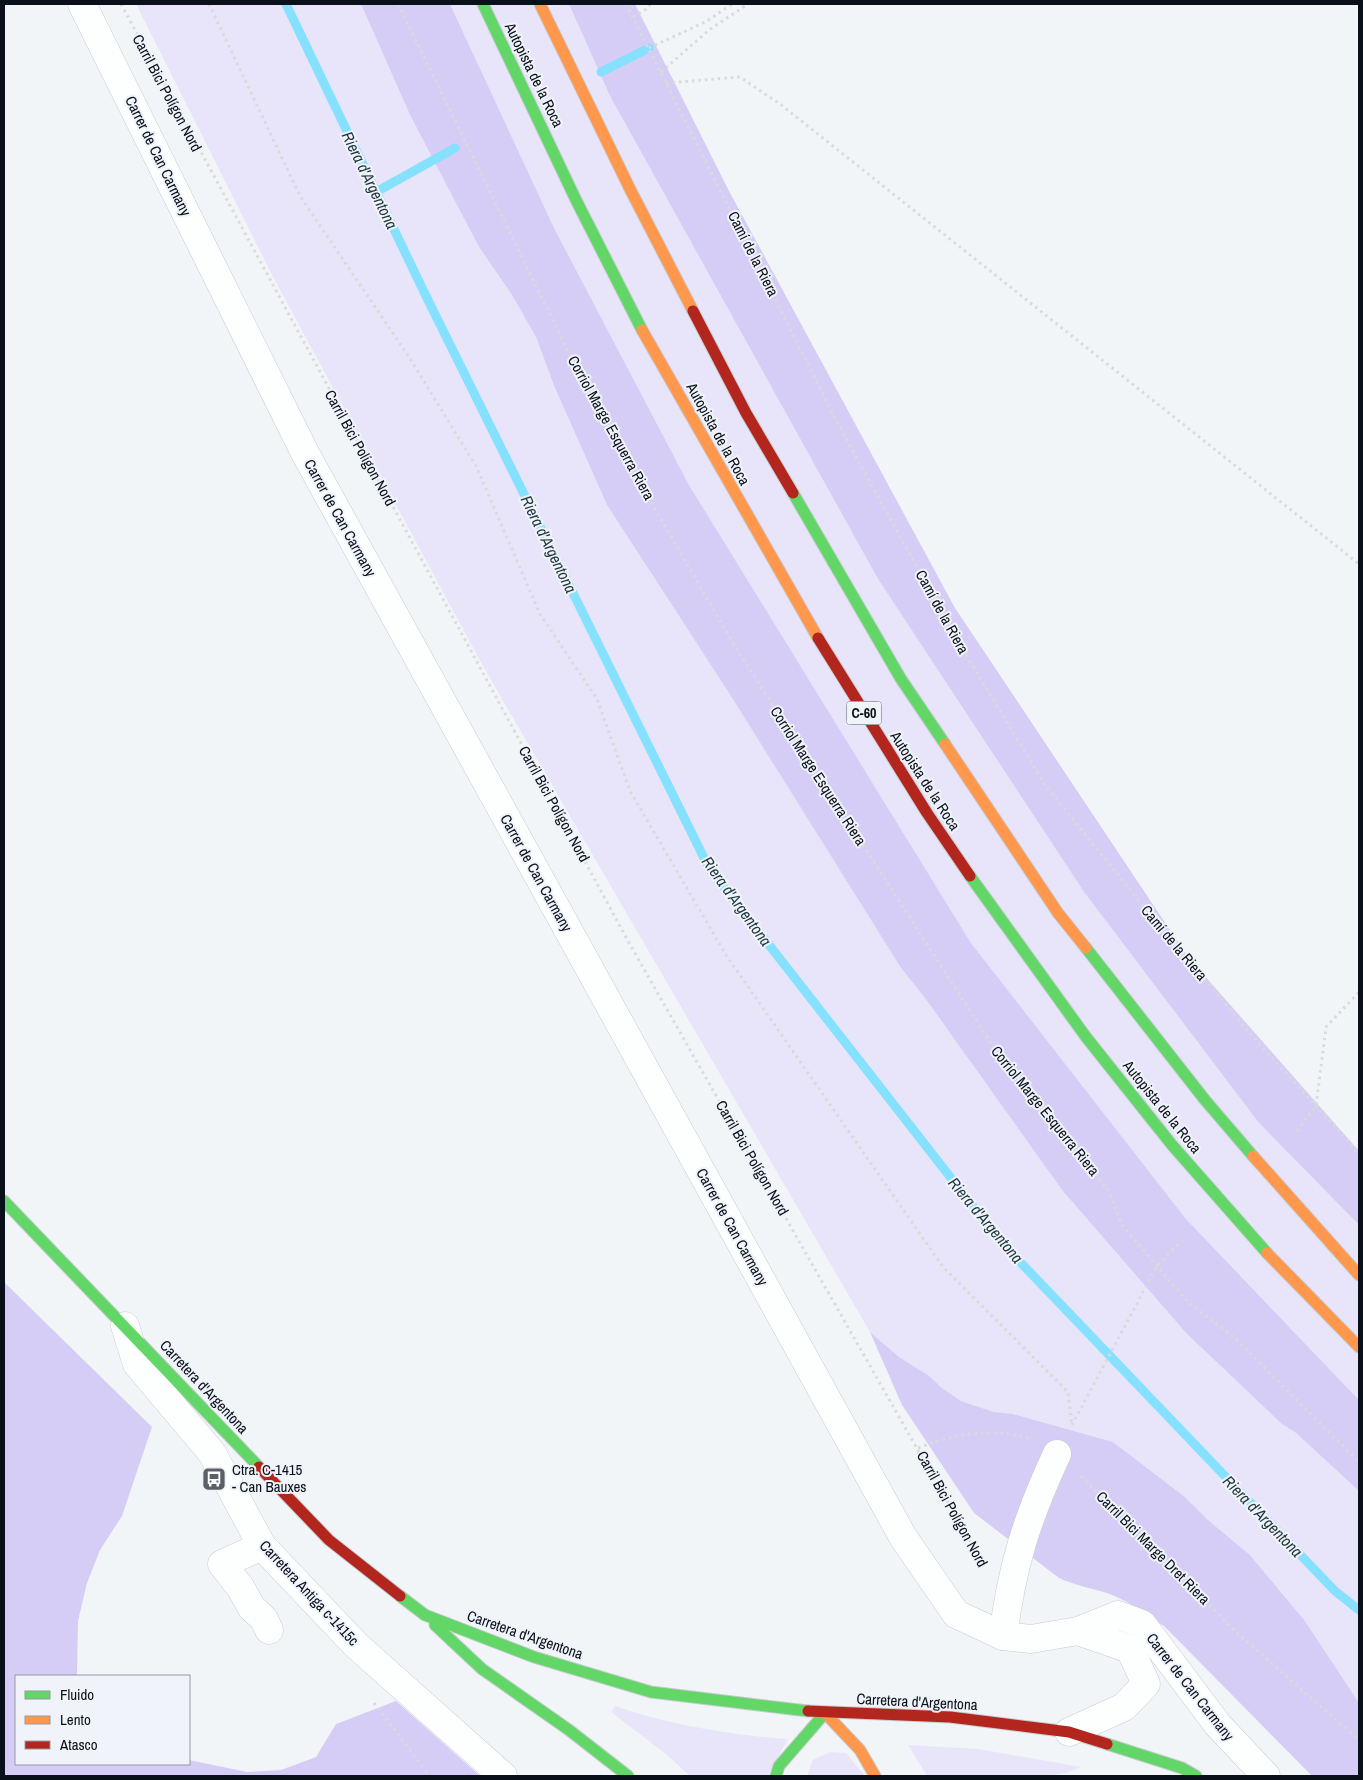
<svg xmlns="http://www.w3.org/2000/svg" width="1363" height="1780" font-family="'Archivo Narrow',sans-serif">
<rect width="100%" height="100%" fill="#f2f5f8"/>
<!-- green -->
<g fill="#e8e5fa">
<path d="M136 4H361L410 115 479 247 512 295 536 337 555 388 607 505 729 693 901 968 925 998 1062 1190 1186 1333 1282 1424 1296 1433 1359 1491V1703L1305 1621 1250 1555 1208 1520 1185 1497 1113 1442 1013 1414 994 1412 961 1401 942 1388 928 1375 899 1357 870 1332 484 668 272 275Z"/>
<path d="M450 4H569L610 96 878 579 1084 892 1259 1123 1359 1225V1400L1186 1219 971 943 689 485 554 228Z"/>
<path d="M615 1706C669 1725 731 1735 788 1739L768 1776H690L667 1755 611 1712Z"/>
<path d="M908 1745 979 1749 1081 1767 1066 1773 1046 1776H927Z"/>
<path d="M830 1752 846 1753 865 1776H807L813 1760Z"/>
</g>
<!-- forest -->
<g fill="#d5cdf5">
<path d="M361 4H450L554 228 689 485 971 943 1186 1219 1359 1400V1491L1296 1433 1282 1424 1186 1333 1062 1190 925 998 901 968 729 693 607 505 555 388 536 337 512 295 479 247 410 115Z"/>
<path d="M569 4H635L729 191 955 608 1188 957 1359 1151V1225L1259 1123 1084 892 878 579 610 96Z"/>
<path d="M4 1282 152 1427 122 1516 100 1550 87 1583 78 1621 77 1676H16V1764H189V1760L247 1772 281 1770 316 1757 336 1724 396 1701 480 1776H4Z"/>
<path d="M870 1332 899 1357 928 1375 942 1388 961 1401 994 1412 1013 1414 1113 1442 1185 1497 1208 1520 1250 1555 1305 1621 1359 1703V1776H1312L1164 1626C1145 1613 1129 1601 1107 1593 1090 1588 1074 1585 1059 1578L974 1513 902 1405Z"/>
</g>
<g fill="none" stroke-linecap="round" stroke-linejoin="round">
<!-- stream -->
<g stroke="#85e1fd" stroke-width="9">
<path d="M286 4 425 294 709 868 1001 1242 1335 1591 1359 1610"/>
<path d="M601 72 649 48"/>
<path d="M376 192 455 148"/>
</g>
<!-- street casing -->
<g stroke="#c7ccd2" stroke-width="29">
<g id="street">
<path d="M82 4 305 453 903 1537 956 1614 1003 1636 1031 1639 1078 1631 1118 1615 1142 1624 1218 1725 1266 1776"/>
<path d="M125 1326 137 1364 212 1453 262 1546 356 1645 503 1776"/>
<path d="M262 1546 222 1564 240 1587 252 1608 264 1619 269 1630"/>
<path d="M1003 1636C1012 1566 1027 1518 1057 1454"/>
<path d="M1069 1732 1124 1707 1146 1684 1130 1649 1078 1631"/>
</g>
</g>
<!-- fast casing -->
<g stroke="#c7ccd2" stroke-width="13">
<g id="fast">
<path d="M483 4 576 200 642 330"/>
<path d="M793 493 901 679 945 744"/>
<path d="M970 876 1086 1037 1172 1145 1267 1253"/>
<path d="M1086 948 1205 1100 1253 1156"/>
<path d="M4 1201 259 1467"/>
<path d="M400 1596 425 1615 534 1657 651 1692 808 1711"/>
<path d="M435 1625 482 1669 569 1730 628 1776"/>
<path d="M1107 1744 1182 1768 1196 1776"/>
<path d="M776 1776 779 1766 825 1713"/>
</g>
</g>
<!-- slow casing -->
<g stroke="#c7ccd2" stroke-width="13">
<g id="slow">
<path d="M540 4 630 189 693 311"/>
<path d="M642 330 818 638"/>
<path d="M945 744 1058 913 1086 948"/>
<path d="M1253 1156 1359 1275"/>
<path d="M1267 1253 1359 1347"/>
<path d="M825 1713 860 1750 875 1776"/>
</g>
</g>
<!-- jam casing -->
<g stroke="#c7ccd2" stroke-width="13">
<g id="jam">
<path d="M693 311 746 413 793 493"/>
<path d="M818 638 927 813 970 876"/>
<path d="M259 1467 329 1540 400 1596"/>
<path d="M808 1711 950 1717 1069 1732 1107 1744"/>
</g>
</g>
<!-- path -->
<g stroke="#d9dadb" stroke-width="3" stroke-dasharray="2.5 4" stroke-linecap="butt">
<path d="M121 4 628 941 984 1566"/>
<path d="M209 4 300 196 409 357 476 466 540 614 597 699 630 791 726 955 943 1267 1068 1392 1072 1425"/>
<path d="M398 4 594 404 736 648 992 1045 1109 1191 1122 1225 1188 1302 1237 1340 1359 1462"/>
<path d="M626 4 837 422 956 638 1045 785 1163 930 1254 1038 1359 1153"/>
<path d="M633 17 648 8 650 4"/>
<path d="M649 48 707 21 732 4"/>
<path d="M661 72 709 30 748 4"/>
<path d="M666 83 740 77 780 104 1359 564"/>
<path d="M1297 1131 1316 1106 1326 1027 1359 992"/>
<path d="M1072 1425 1157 1266 1181 1241"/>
<path d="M918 1448C959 1433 990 1427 1032 1439"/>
<path d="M1081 1476 1237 1633 1359 1740"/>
<path d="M374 1703 430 1776"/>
</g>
<!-- street -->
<use href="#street" stroke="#fdfefe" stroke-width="28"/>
<!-- fast -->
<use href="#fast" stroke="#63d668" stroke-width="11"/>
<!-- slow -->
<use href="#slow" stroke="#ff974d" stroke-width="11"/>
<!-- jam -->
<use href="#jam" stroke="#b3261e" stroke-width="11"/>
</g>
<!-- icons -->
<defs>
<g id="bus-square" transform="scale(1.25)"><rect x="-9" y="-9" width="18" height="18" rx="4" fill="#5b6067" stroke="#f0f4fa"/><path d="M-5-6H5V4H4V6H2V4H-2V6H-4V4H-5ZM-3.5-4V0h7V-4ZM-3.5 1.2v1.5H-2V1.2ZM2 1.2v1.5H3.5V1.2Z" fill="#fff"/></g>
</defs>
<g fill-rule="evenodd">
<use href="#bus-square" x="214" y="1479"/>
</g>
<g text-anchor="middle" stroke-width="4" stroke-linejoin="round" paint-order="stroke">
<!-- shield labels -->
<rect fill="#f0f4fa" stroke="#4f545c" stroke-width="1" x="846.5" y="701.5" width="35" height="23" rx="4"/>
<g font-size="14" font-weight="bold" fill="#0a1019">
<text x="864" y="718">C-60</text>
</g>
<!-- street labels -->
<g font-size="15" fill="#0a1019" stroke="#f0f4fa">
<text transform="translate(534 75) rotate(64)" y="5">Autopista de la Roca</text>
<text transform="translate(167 93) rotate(62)" y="5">Carril Bici Polígon Nord</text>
<text transform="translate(158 156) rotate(64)" y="5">Carrer de Can Carmany</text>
<text transform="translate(753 254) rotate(63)" y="5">Camí de la Riera</text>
<text transform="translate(611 428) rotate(61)" y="5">Corriol Marge Esquerra Riera</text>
<text transform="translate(718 434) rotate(61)" y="5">Autopista de la Roca</text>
<text transform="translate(360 448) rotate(61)" y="5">Carril Bici Polígon Nord</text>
<text transform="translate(340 518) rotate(61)" y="5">Carrer de Can Carmany</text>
<text transform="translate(942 612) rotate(61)" y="5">Camí de la Riera</text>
<text transform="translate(818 776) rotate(57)" y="5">Corriol Marge Esquerra Riera</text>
<text transform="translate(925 781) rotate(57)" y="5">Autopista de la Roca</text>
<text transform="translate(554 804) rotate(61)" y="5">Carril Bici Polígon Nord</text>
<text transform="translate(536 873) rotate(61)" y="5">Carrer de Can Carmany</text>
<text transform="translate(1174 943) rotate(50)" y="5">Camí de la Riera</text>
<text transform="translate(1162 1107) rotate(51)" y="5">Autopista de la Roca</text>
<text transform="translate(1045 1111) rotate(51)" y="5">Corriol Marge Esquerra Riera</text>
<text transform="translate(752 1158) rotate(60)" y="5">Carril Bici Polígon Nord</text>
<text transform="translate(732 1227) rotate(61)" y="5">Carrer de Can Carmany</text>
<text transform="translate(204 1387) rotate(47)" y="5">Carretera d'Argentona</text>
<text transform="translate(952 1509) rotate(61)" y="5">Carril Bici Polígon Nord</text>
<text transform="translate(1153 1548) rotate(45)" y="5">Carril Bici Marge Dret Riera</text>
<text transform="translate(309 1593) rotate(47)" y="5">Carretera Antiga c-1415c</text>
<text transform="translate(525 1635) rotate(19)" y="5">Carretera d'Argentona</text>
<text transform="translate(1190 1687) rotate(52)" y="5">Carrer de Can Carmany</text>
<text transform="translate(917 1702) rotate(3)" y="5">Carretera d'Argentona</text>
</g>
<!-- poi labels -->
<g font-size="15" fill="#0a1019" stroke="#f0f4fa" text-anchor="start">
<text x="232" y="1475">Ctra. C-1415<tspan x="232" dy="17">- Can Bauxes</tspan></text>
</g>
<!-- water labels -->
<g font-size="16" font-style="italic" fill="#1f353d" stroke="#f0f4fa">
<text transform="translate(370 180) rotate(64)" y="6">Riera d'Argentona</text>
<text transform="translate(549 544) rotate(64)" y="6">Riera d'Argentona</text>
<text transform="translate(737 901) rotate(54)" y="6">Riera d'Argentona</text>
<text transform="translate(986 1220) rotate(50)" y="6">Riera d'Argentona</text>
<text transform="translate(1263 1516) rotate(46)" y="6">Riera d'Argentona</text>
</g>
</g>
<!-- border -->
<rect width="1363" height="1780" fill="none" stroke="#0a1019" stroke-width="10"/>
<!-- legend -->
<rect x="15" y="1675" width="175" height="90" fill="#f0f4fa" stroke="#9499a0"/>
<rect x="25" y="1691" width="25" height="8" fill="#63d668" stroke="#9499a0"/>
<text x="60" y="1700" font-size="15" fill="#0a1019">Fluido</text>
<rect x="25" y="1716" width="25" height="8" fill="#ff974d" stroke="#9499a0"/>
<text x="60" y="1725" font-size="15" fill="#0a1019">Lento</text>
<rect x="25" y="1741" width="25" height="8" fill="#b3261e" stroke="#9499a0"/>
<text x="60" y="1750" font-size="15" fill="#0a1019">Atasco</text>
</svg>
